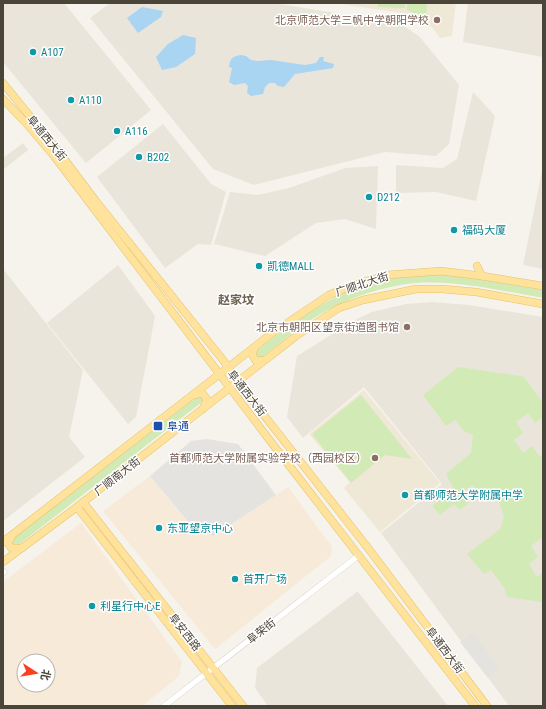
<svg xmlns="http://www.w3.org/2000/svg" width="546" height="709" font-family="'Roboto Condensed','Noto Sans SC',sans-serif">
<rect width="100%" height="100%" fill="#f6f3ec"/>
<!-- residential -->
<g fill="#eae5da">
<path d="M3 3H64L151 110 86 163 3 62Z"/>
<path d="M110 3H274L401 24 420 37 459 85 449 144 436 156 385 152 254 185 213 169 90 18Z"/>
<path d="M468 3H543V57L463 42Z"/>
<path d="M473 92 495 116 476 201 436 192 396 193V165L443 168 457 159Z"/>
<path d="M163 124 211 184 226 192 211 245 198 244 165 268 97 177Z"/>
<path d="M23 143 28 150 3 170V158Z"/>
<path d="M378 166 376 229 345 219 316 223 265 256 214 244 230 192 258 195 289 188 345 168Z"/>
<path d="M543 166V269L523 265Z"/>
<path d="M118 265 155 316 136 417 128 424 47 323Z"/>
<path d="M3 269 83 370 69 437 85 457 3 521Z"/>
<path d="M432 302 469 305 543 317V706H509L381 533 442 484 364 387 303 438 287 417 297 356 355 320 372 312 406 304Z"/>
<path d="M357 592H358L448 706H268L255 688 257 668Z"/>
</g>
<!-- commercial -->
<g fill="#f7ead8" fill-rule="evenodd">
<path d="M150 476 192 528 213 536 288 487 332 547 331 556 215 649 103 511Z"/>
<path d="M81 523 182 662 179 676 142 706H3V582ZM24 661H48V685H24Z"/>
</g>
<!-- education -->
<g fill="#efe8d6">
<path d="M334 3H456L452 36 440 38 432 27 409 14Z"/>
<path d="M364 390 440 483 380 532 344 488 350 482 309 434Z"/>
</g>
<!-- green -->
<g fill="#d2eab5">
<path d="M378 3H405V8L378 7Z"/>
<path d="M407 3H427L426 20 417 15 407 10Z"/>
<path d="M431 274 468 277 543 290V298C502 291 458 280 416 283 382 286 348 298 319 315 298 327 279 344 260 359L256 358 255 352C298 319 340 286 394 278 407 276 419 275 431 274Z"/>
<path d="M458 367 521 376 524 377 543 403V417L535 423 528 413 516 422 523 433 514 440 523 453 532 446 540 457 543 454V537L531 546 538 557 529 564 537 577 543 573V602L507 597 505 589 491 570 484 574 467 554 500 529 504 517 498 499 490 488 480 495 473 485 461 493 468 504 459 510 454 504 440 515 432 506 449 493 453 487 446 474 471 453 473 435 465 432 455 420 446 426 423 395Z"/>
<path d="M361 395 412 459 385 455 351 483 312 434Z"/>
<path d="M198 396H201L203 399 202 402 17 546 13 545 11 542 12 539Z"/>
</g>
<!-- parking -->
<g fill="#e5e3e0">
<path d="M207 439 238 444 276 495 213 536 193 528 150 476 191 441Z"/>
<path d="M473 633 500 669 488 678 460 642Z"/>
</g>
<!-- water -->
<g fill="#a9d4f2">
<path d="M142 7 163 11 161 17 138 33 127 18Z"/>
<path d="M183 35 196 38 195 54 176 67 162 70 156 57 168 44Z"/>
<path d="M241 55 246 56 251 60 258 61 271 60 305 65 316 63 320 57H324L323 61 334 64 333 68 295 74 284 87 278 86 275 83H269L265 87 263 94 251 96 247 93 248 86 245 83 234 85 229 82 232 68 229 67C230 59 232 56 241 55Z"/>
</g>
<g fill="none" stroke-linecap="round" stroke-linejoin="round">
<!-- minor casing -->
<g stroke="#c2bbae" stroke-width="6">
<g id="minor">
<path d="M3 571 4 572"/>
<path d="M164 706 358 556"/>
</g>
</g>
<!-- major casing -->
<g stroke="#e6c16a" stroke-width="8">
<g id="major">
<path d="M3 83 59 152 95 200 223 360 238 382 368 548 487 706"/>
<path d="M3 99 26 123 54 156 271 442 475 706"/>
<path d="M477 266 482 276"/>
<path d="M255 347 252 354 256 361 264 360"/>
<path d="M195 395 202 393 207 399 203 409"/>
<path d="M83 502 243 706"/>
<path d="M77 507 232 706"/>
<path d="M12 536 8 543 11 548H22"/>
<path d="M3 542 275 331 329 295 353 285 387 275 441 271 482 276 543 286"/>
<path d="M3 562 77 507 296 336 339 308 363 300 416 289H442L476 292 543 304"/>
</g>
</g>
<!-- minor -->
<use href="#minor" stroke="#fff" stroke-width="5.5"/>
<!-- major -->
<use href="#major" stroke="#ffe39c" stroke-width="7"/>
</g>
<!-- markers -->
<g fill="#8d6e63" stroke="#fff" stroke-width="1.5">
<circle cx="437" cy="20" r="4"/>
<circle cx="407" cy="327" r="4"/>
<circle cx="375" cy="458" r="4"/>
</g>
<g fill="#0f9aa8" stroke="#fff" stroke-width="1.5">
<circle cx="33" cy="52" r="4"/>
<circle cx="71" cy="100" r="4"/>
<circle cx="117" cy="131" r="4"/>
<circle cx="139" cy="157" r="4"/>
<circle cx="369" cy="197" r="4"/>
<circle cx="454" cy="230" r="4"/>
<circle cx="259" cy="266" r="4"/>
<circle cx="405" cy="495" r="4"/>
<circle cx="159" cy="528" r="4"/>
<circle cx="235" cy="579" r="4"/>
<circle cx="92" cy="606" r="4"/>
</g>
<rect fill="#1a4fb4" stroke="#fff" stroke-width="1.5" x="153" y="421" width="10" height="10" rx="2"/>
<g text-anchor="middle" stroke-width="3" stroke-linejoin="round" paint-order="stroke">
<!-- education labels -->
<g font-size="11" fill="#785e54" stroke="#fff" text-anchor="end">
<text x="429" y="24">北京师范大学三帆中学朝阳学校</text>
<text x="399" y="331">北京市朝阳区望京街道图书馆</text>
<text x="367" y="462">首都师范大学附属实验学校（西园校区）</text>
</g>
<!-- culture labels -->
<g font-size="11" fill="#0d838f" stroke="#fff" text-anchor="start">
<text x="41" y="56">A107</text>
<text x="79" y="104">A110</text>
<text x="125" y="135">A116</text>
<text x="147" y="161">B202</text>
<text x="377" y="201">D212</text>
<text x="462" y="234">福码大厦</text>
<text x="267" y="270">凯德MALL</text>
<text x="413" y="499">首都师范大学附属中学</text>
<text x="167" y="532">东亚望京中心</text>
<text x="243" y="583">首开广场</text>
<text x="100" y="610">利星行中心E</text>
</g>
<!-- street labels -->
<g font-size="11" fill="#4b4439" stroke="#fff">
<text transform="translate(47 138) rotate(51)" y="4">阜通西大街</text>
<text transform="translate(362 284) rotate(-18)" y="4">广顺北大街</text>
<text transform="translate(247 393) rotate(52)" y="4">阜通西大街</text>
<text transform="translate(117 476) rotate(-38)" y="4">广顺南大街</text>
<text transform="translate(261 631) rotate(-38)" y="4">阜荣街</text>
<text transform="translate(185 632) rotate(52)" y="4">阜安西路</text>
<text transform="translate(445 650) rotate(53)" y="4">阜通西大街</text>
</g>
<!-- transit labels -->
<g font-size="11" fill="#164399" stroke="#fff" text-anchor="start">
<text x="167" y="430">阜通</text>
</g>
<!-- neighbourhood labels -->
<g font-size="12" font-weight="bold" fill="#6e6250" stroke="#fff">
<text x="236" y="304">赵家坟</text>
</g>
</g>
<!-- border -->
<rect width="546" height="709" fill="none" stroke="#4b4439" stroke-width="8"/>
<!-- north arrow -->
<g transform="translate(36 673) rotate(102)"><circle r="19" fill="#ffffff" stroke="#b7b4b0"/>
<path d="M0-3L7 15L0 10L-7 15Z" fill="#fc3f1d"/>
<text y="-6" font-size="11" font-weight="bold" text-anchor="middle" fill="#4b4439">北</text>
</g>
</svg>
